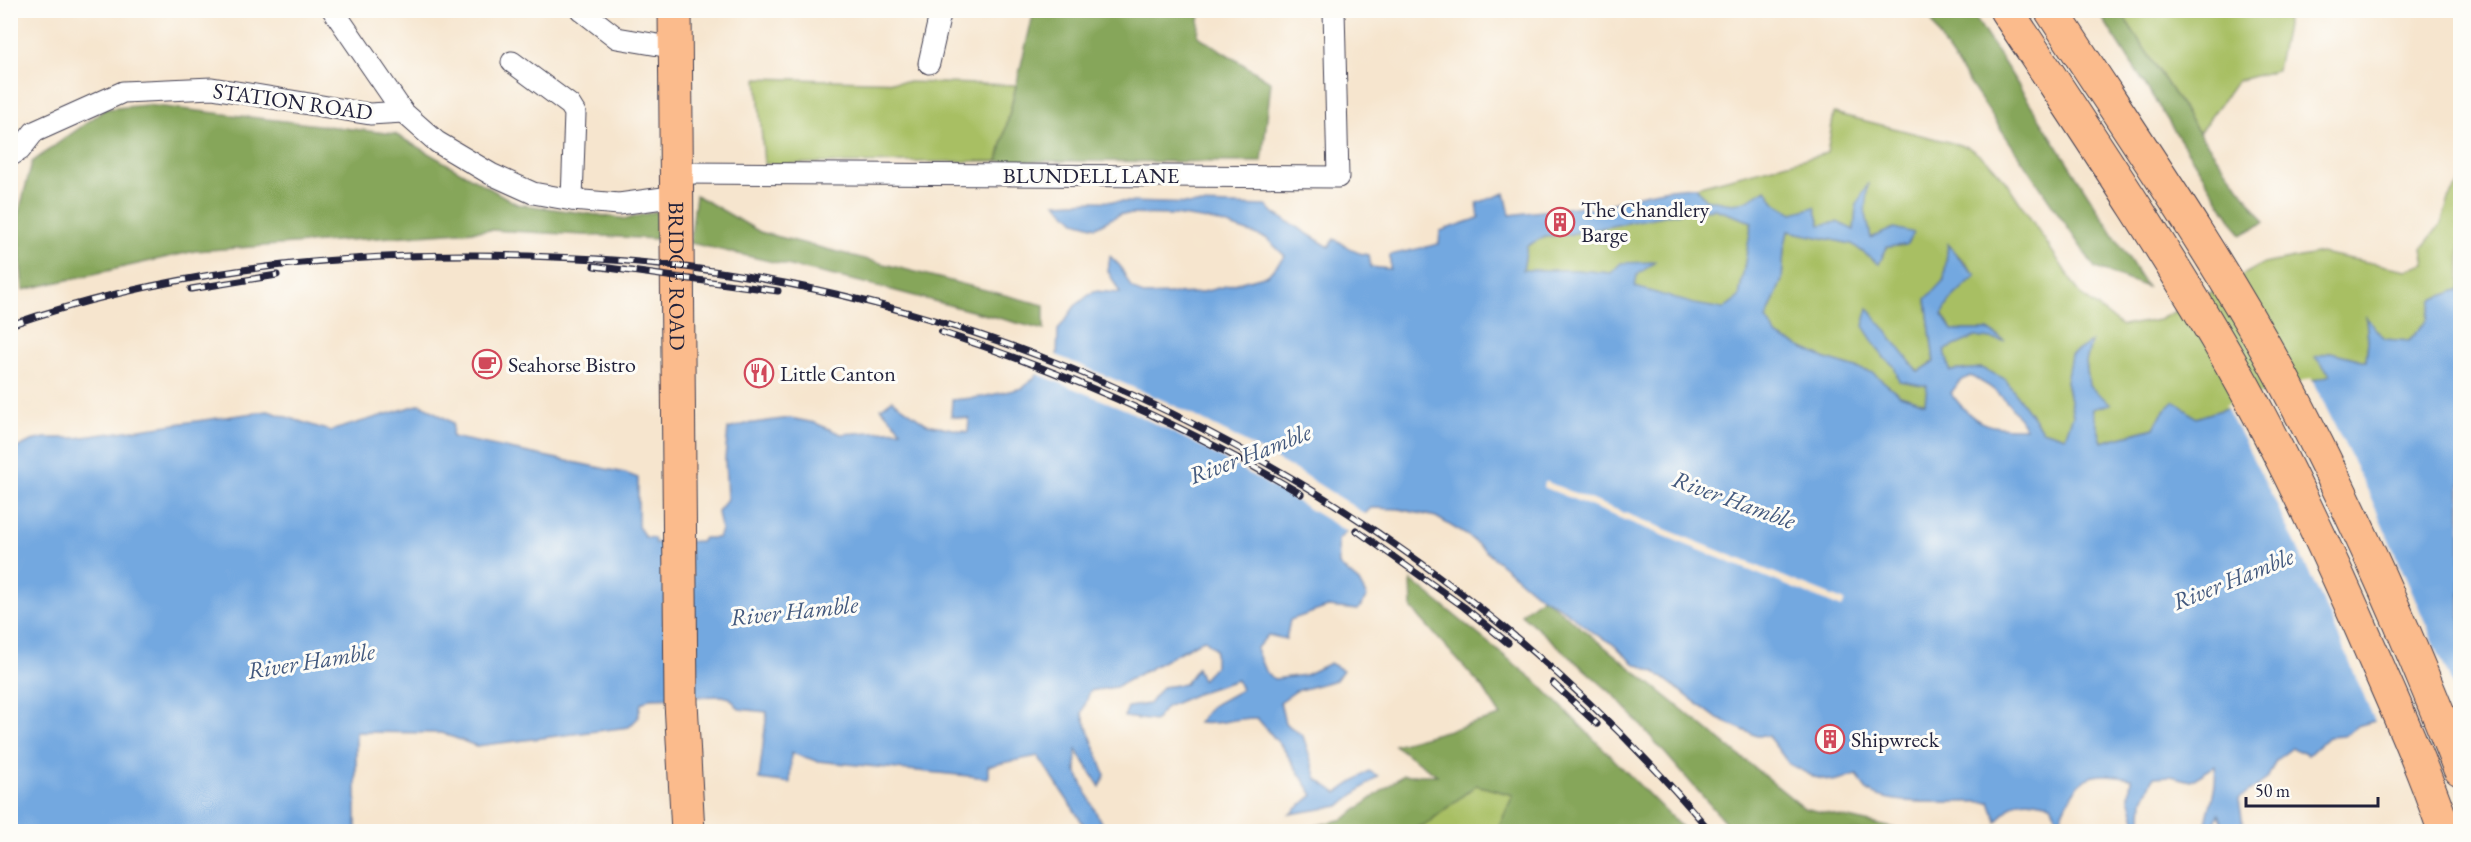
<svg xmlns="http://www.w3.org/2000/svg" width="2471" height="842" font-family="'EB Garamond',serif">
<rect width="100%" height="100%" fill="#fdfcf7"/>
<filter id="ink" filterUnits="userSpaceOnUse"><feTurbulence type="fractalNoise" baseFrequency=".0167" numOctaves="2"/><feDisplacementMap in="SourceGraphic" scale="12" xChannelSelector="R" yChannelSelector="G"/><feConvolveMatrix kernelMatrix="1 2 1 2 8 2 1 2 1" color-interpolation-filters="sRGB"/></filter>
<filter id="wash" filterUnits="userSpaceOnUse"><feTurbulence type="fractalNoise" baseFrequency=".008" numOctaves="4" result="noise"/><feDisplacementMap in="SourceGraphic" scale="24" xChannelSelector="R" yChannelSelector="G"/><feGaussianBlur stdDeviation="1.35" result="paint"/><feColorMatrix in="noise" values="0 0 0 0 0 0 0 0 0 0 0 0 0 0 0 0 0 1.4 0 .05"/><feComposite in="paint" operator="in"/></filter>
<g filter="url(#wash)">
<rect width="100%" height="100%" fill="#f6e5ce"/>
<!-- green -->
<g fill="#a8bf64" stroke="#657050" stroke-width="1.5">
<path d="M2120 11H2289L2277 70 2237 81 2199 133Z"/>
<path d="M757 78 1016 85 998 161 764 164Z"/>
<path d="M1834 113 1968 147 1989 162 2005 180 2081 295 2122 326 2159 320 2263 264 2321 253 2407 270 2425 264 2422 248 2441 224 2449 199 2460 181V289L2432 300 2427 320 2409 341 2384 339 2366 318 2368 341 2366 361 2331 352 2316 357 2331 375 2196 418 2162 413 2154 428 2102 442 2092 409 2110 404 2089 386 2086 362 2090 343 2066 381 2073 415 2065 438 2042 430 2005 379 1982 368 1950 371 1945 350 1975 337 2004 340 1988 330H1952L1942 314 1951 299 1976 275 1948 244 1944 280 1926 300 1934 361 1919 372 1896 346 1883 357 1928 386 1925 403 1900 395 1873 373 1826 359 1777 336 1765 319 1782 280 1784 249 1788 231 1852 244 1879 264 1887 247 1906 245 1913 233 1894 229 1871 238 1865 210 1867 185 1856 207 1854 230 1820 225 1815 207 1793 214 1774 202 1766 189C1738 208 1737 206 1705 199L1696 187 1827 153Z"/>
<path d="M1715 209 1752 222 1739 297 1723 309 1694 305 1634 287 1636 275 1653 262 1611 273 1576 270 1523 271 1527 246 1545 236 1565 235 1688 211Z"/>
<path d="M1476 785 1514 795 1497 831 1394 832 1425 825Z"/>
</g>
<!-- forest -->
<g fill="#86a65a" stroke="#54644a" stroke-width="1.5">
<path d="M1034 11H1200L1198 36 1271 82 1262 162 998 161Z"/>
<path d="M1927 11H1971L2147 287 2095 268 1944 45Z"/>
<path d="M2098 11H2120L2199 133 2265 222 2241 235Z"/>
<path d="M147 105 395 134 517 204 627 219 657 211 656 239 490 230 195 251 23 290 17 220 32 162 106 109Z"/>
<path d="M696 195 760 232 1044 305V330L869 284 690 243Z"/>
<path d="M1411 580 1538 683 1685 831H1497L1513 795 1476 785 1425 825 1394 832 1294 831 1344 819 1403 775H1437L1394 745 1501 716 1483 688 1412 609Z"/>
<path d="M1543 597 1804 808 1906 831H1733L1616 697 1521 614Z"/>
</g>
<!-- water -->
<path fill="#73a8e0" stroke="#4a658e" stroke-width="1.5" fill-rule="evenodd" d="M1868 183 1865 210 1871 238 1894 228 1914 233 1906 245 1887 247 1879 264 1852 244 1788 231 1784 249 1782 280 1766 319 1777 336 1826 359 1873 373 1900 395 1925 403 1927 386 1899 381 1894 366 1883 357 1863 326 1868 308 1918 372 1934 362 1926 299 1944 280 1948 244 1963 263 1976 275 1951 299 1942 315 1952 330H1988L2005 341 1975 337 1945 350 1950 371 1982 368 2005 379 2042 430 2065 437 2073 415 2066 381 2071 355 2091 342 2086 362 2089 386 2111 404 2092 409 2102 442 2154 428 2162 413 2175 401 2196 418 2331 375 2315 357 2331 352 2366 361 2368 341 2366 317 2384 339 2409 341 2427 320 2432 300 2460 289V697L2357 726 2344 736 2328 737 2308 755 2292 748 2276 760 2267 779 2239 799 2244 831H2226L2219 814 2211 831H2205C2207 807 2218 793 2215 766L2191 781 2171 776 2154 777 2143 800 2141 832 2138 831 2129 797 2131 778C2082 769 2078 779 2059 822L2051 804C2021 798 2017 796 1997 822L1990 802C1959 800 1892 808 1868 791 1864 788 1860 780 1857 775L1833 781 1814 777 1789 764 1768 736H1757L1718 719 1655 672 1634 663 1613 644 1592 632 1565 610 1535 593 1468 536 1436 517 1399 509 1371 508 1338 540 1339 565 1359 582 1367 597 1358 610 1328 607 1290 620 1286 639 1268 635 1256 649 1265 671 1274 679 1305 675 1330 663 1343 670 1336 680 1296 691 1280 702 1285 723 1303 736 1317 779 1337 793 1369 771 1378 776 1339 806 1290 814 1313 795 1283 748 1257 718C1235 717 1220 726 1198 723L1210 707 1241 690 1237 680 1206 690 1166 707 1155 721 1124 717 1128 707 1149 704 1162 687 1185 684 1197 668 1202 680 1215 666V649L1204 639 1116 687 1090 691 1082 713 1105 775 1100 787 1076 749V771L1104 829 1103 831H1088L1038 756 988 766V778L817 761 791 753 790 783 759 779 767 712 739 709 730 698 722 696 650 698 641 704 638 718 629 727 476 746 442 733 356 732V831L11 832V451L31 441 45 438H76L268 411 330 431 421 404 453 423 452 437 625 473 638 478V526L645 537 654 538 655 543 702 541 704 538H718L721 530 718 512 727 499 725 459 728 429 746 424 790 418 815 423 841 434 901 430 881 408 892 400 927 424 968 432 969 419 951 416 952 400 982 397 1023 388 1057 357 1058 330 1075 306 1094 291 1120 293 1108 271 1110 256 1120 266 1131 287 1143 295 1199 293 1268 275 1285 256 1266 238 1215 221 1174 215 1120 214 1096 227 1075 221 1056 203 1094 201 1267 206 1275 214 1329 247 1334 239C1347 245 1354 254 1369 255L1371 267 1390 269V255L1439 244 1440 231 1479 218 1477 203 1505 193 1510 215 1582 206 1594 210C1628 197 1658 188 1696 187L1705 199C1736 206 1740 207 1766 189L1774 202 1793 213 1815 207 1820 225 1837 222 1854 230 1856 207ZM1715 209 1752 222 1739 297 1723 309 1694 304 1635 287 1637 275 1655 262 1621 263 1611 273 1576 270H1523L1527 246 1545 236 1565 235 1688 211ZM1970 376C1999 389 2009 403 2026 428 1987 429 1974 425 1951 393L1959 382Z"/>
<!-- pier -->
<g fill="#f6e5ce">
<path d="M1054 354 1165 401 1234 436 1301 473 1367 515 1349 533 1264 482 1198 445 1129 411 1035 373Z"/>
<path d="M2311 378 2367 489 2459 700 2376 724 2329 614 2275 501 2225 405Z"/>
<path d="M1545 481 1845 601 1842 608 1543 487Z"/>
</g>
</g>
<g filter="url(#ink)">
<g fill="none" stroke-linecap="round" stroke-linejoin="round">
<!-- street casing -->
<g stroke="#423f51" stroke-width="23">
<g id="street">
<path d="M333 10 403 112 437 142 491 174 533 193 572 200 619 204 678 196"/>
<path d="M581 10 617 38 676 48"/>
<path d="M512 62 570 105 575 113 572 200"/>
<path d="M929 63 941 10"/>
<path d="M10 156 20 150 34 132 123 92 212 88 370 114 403 112"/>
<path d="M677 173 1338 177 1334 10"/>
</g>
</g>
<!-- primary casing -->
<g stroke="#423f51" stroke-width="35">
<g id="primary">
<path id="s1" d="M675 10 681 702 688 832"/>
</g>
</g>
<!-- highway casing -->
<g stroke="#423f51" stroke-width="35">
<g id="highway">
<path d="M2006 10C2084 128 2163 245 2233 367 2285 459 2330 556 2372 653 2398 712 2424 771 2445 832"/>
<path d="M2051 10C2128 129 2210 246 2278 370 2348 499 2407 633 2460 769"/>
</g>
</g>
<!-- street -->
<use href="#street" stroke="#fff" stroke-width="21"/>
<!-- primary -->
<use href="#primary" stroke="#fbbb8c" stroke-width="33"/>
<!-- highway -->
<use href="#highway" stroke="#fbbb8c" stroke-width="33"/>
<!-- rail casing -->
<g stroke="#22223b" stroke-width="7">
<g id="rail">
<path d="M594 266 778 291"/>
<path d="M191 289 277 275"/>
<path d="M10 325C157 274 321 254 475 255 558 256 639 259 720 272 1102 329 1462 537 1711 832"/>
<path d="M941 332C1067 373 1187 426 1301 494"/>
<path d="M1356 530 1464 607 1508 643"/>
<path d="M1553 683 1597 724"/>
</g>
</g>
<!-- rail -->
<use href="#rail" stroke="#fdfcf7" stroke-width="4.5" stroke-dasharray="14" stroke-linecap="butt"/>
</g>
</g>
<!-- icons -->
<defs>
<g id="building-ring" transform="scale(1.5)"><circle r="9.5" fill="#fdfcf7" stroke="#d1495b" stroke-width="1.5"/><path d="M-4-6H4V6H1V3H-1V6H-4ZM-2.5-4.3h1.7v1.8h-1.7ZM.8-4.3h1.7v1.8H.8ZM-2.5-1h1.7V.8h-1.7ZM.8-1h1.7V.8H.8Z" fill="#d1495b"/></g>
<g id="cafe-ring" transform="scale(1.5)"><circle r="9.5" fill="#fdfcf7" stroke="#d1495b" stroke-width="1.5"/><path d="M-5.5-4.5H6V0H3Q3 3.5 0 3.5H-2.5Q-5.5 3.5-5.5 0ZM3-3.2v2h1.7v-2ZM-6 4.5H4V6H-6Z" fill="#d1495b"/></g>
<g id="restaurant-ring" transform="scale(1.5)"><circle r="9.5" fill="#fdfcf7" stroke="#d1495b" stroke-width="1.5"/><path d="M-5-6h1v4h1v-4h1v4h1v-4h1v5L-1.5 .5V6h-2V.5L-5-1ZM5-6V6H3V1.5H1.5Q1.5-4 5-6Z" fill="#d1495b"/></g>
</defs>
<g fill-rule="evenodd">
<use href="#building-ring" x="1560" y="222"/>
<use href="#cafe-ring" x="487" y="364"/>
<use href="#restaurant-ring" x="759" y="373"/>
<use href="#building-ring" x="1830" y="739"/>
</g>
<g text-anchor="middle" stroke-width="6" stroke-linejoin="round" paint-order="stroke">
<!-- street labels -->
<g font-size="22" fill="#22223b" stroke="#fdfcf7">
<text transform="translate(293 101) rotate(8)" y="8">STATION ROAD</text>
<text x="1091" y="183">BLUNDELL LANE</text>
<text dy="8" stroke="none"><textPath href="#s1" startOffset="266">BRIDGE ROAD</textPath></text>
</g>
<!-- poi labels -->
<g font-size="22" fill="#22223b" stroke="#fdfcf7" text-anchor="start">
<text x="1581" y="217">The Chandlery<tspan x="1581" dy="25">Barge</tspan></text>
<text x="508" y="372">Seahorse Bistro</text>
<text x="780" y="381">Little Canton</text>
<text x="1851" y="747">Shipwreck</text>
</g>
<!-- water labels -->
<g font-size="24" font-style="italic" fill="#42587d" stroke="#fdfcf7">
<text transform="translate(1250 454) rotate(-21)" y="8">River Hamble</text>
<text transform="translate(1734 500) rotate(20)" y="8">River Hamble</text>
<text transform="translate(2233 579) rotate(-22)" y="8">River Hamble</text>
<text transform="translate(794 611) rotate(-6)" y="8">River Hamble</text>
<text transform="translate(311 661) rotate(-9)" y="8">River Hamble</text>
</g>
</g>
<!-- margin -->
<rect width="2471" height="842" fill="none" stroke="#fdfcf7" stroke-width="36"/>
<!-- scale -->
<path d="M2246 797v9h132v-9" fill="none" stroke="#22223b" stroke-width="3"/>
<text x="2255" y="797" font-size="18" fill="#22223b" stroke="#fdfcf7" stroke-width="4.5" paint-order="stroke">50 m</text>
</svg>
